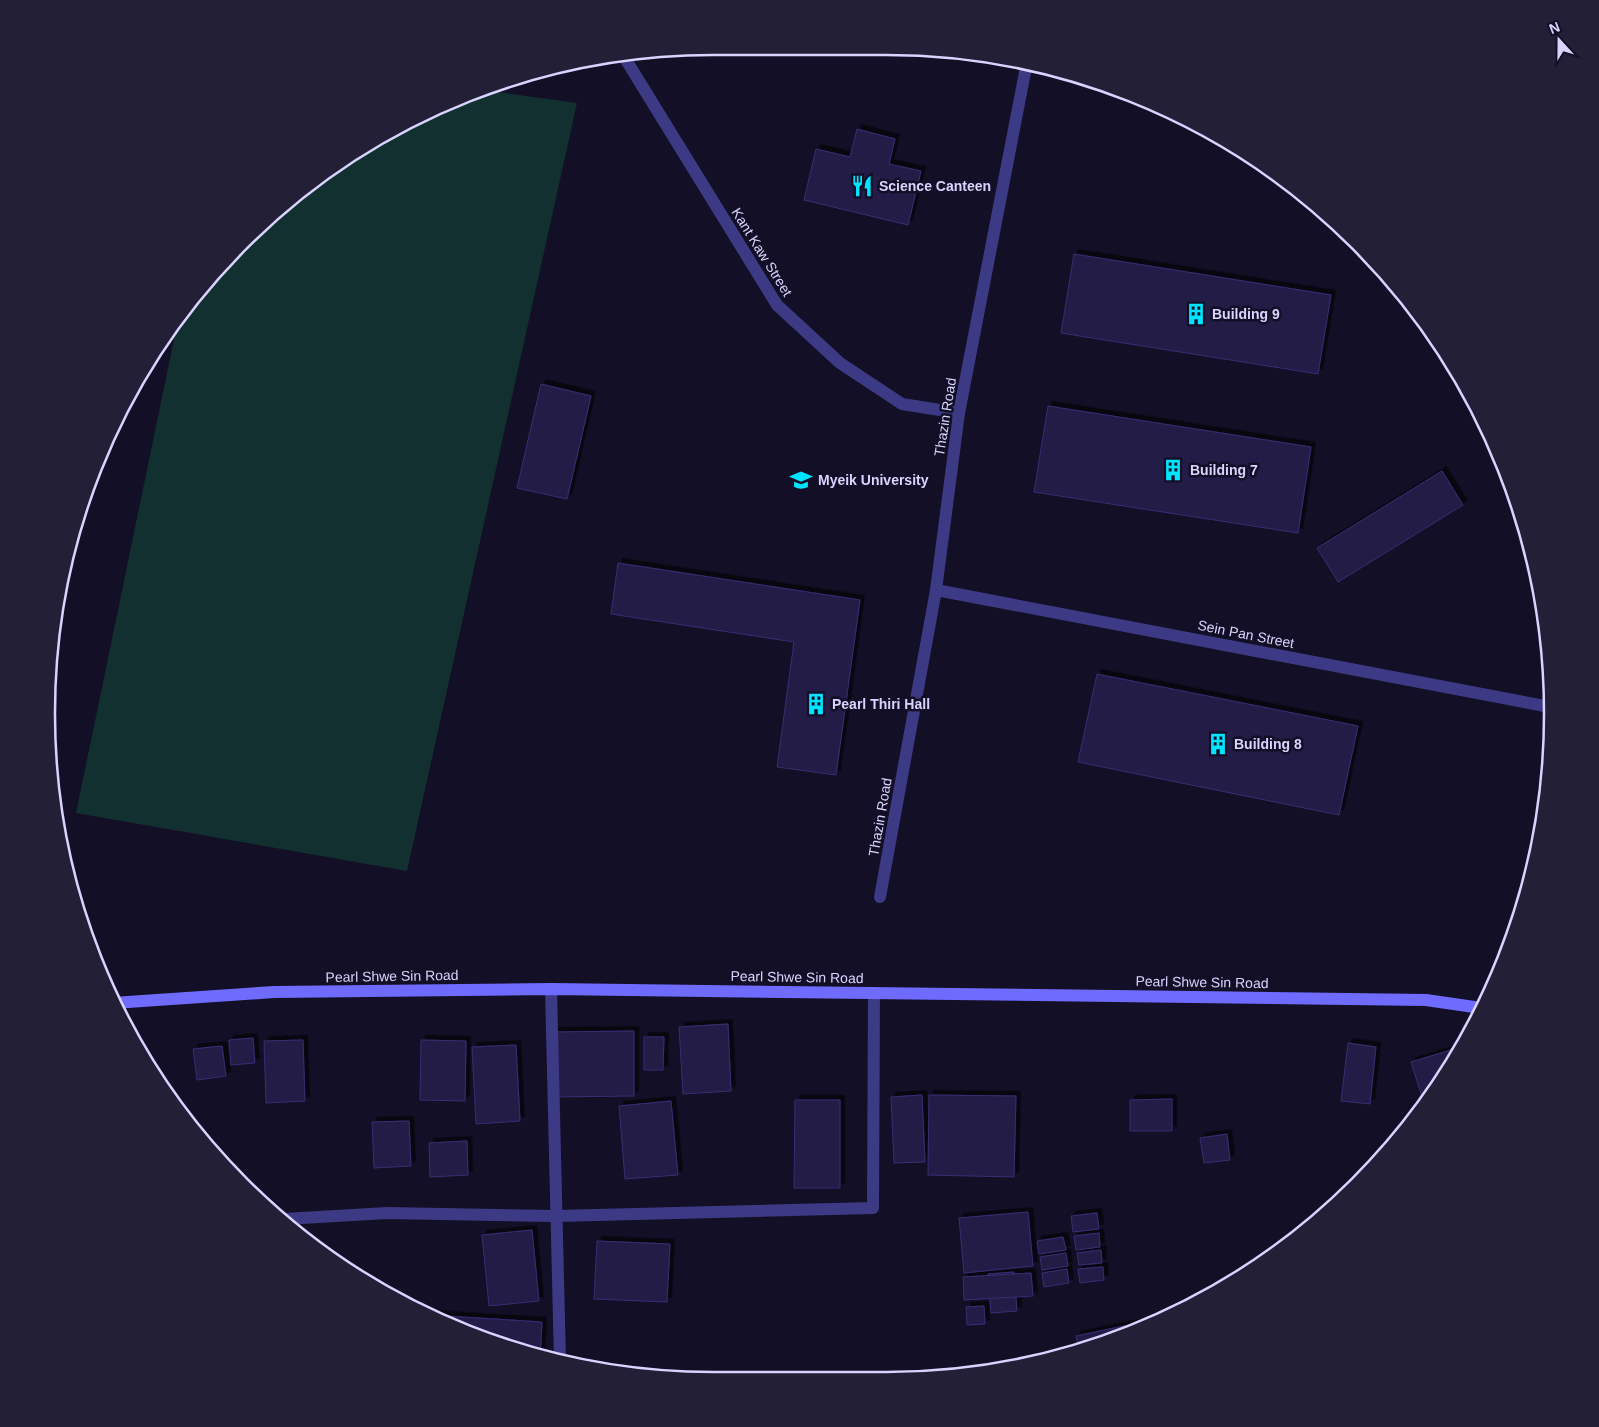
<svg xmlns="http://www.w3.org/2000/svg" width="1599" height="1427" font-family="Helvetica,sans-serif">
<defs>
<filter id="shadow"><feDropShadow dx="4.5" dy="-4.5" stdDeviation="0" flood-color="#0009"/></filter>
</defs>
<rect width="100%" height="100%" fill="#130f26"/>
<!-- grass -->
<path fill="#12302f" d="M490 91 577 103 407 871 76 813 179 315 184 307 307 184 419 115Z"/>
<!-- building -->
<g fill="#241b47" stroke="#3b2d73" filter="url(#shadow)">
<path d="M857 129 895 139 889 164 921 171 908 225 804 200 816 149 850 157Z"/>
<path d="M1074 254 1331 295 1318 374 1061 333Z"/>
<path d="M541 384 591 396 567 499 517 488Z"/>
<path d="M1048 406 1311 447 1298 533 1034 492Z"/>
<path d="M1442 471 1463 505 1338 582 1317 548Z"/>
<path d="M618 563 860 600 836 775 777 767 794 642 611 614Z"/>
<path d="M1097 674 1358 726 1339 815 1078 762Z"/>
<path d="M728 1024 731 1091 683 1094 679 1027Z"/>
<path d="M634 1031V1096L553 1097 552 1032Z"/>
<path d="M644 1037H664L663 1070H644Z"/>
<path d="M253 1038 255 1063 231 1065 229 1040Z"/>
<path d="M303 1040 305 1101 266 1103 264 1041Z"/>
<path d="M421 1040 466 1041 465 1101 420 1100Z"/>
<path d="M1348 1043 1376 1047 1370 1104 1341 1101Z"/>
<path d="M516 1045 520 1121 476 1124 472 1047Z"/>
<path d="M222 1046 226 1076 197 1080 193 1049Z"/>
<path d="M1464 1046 1463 1047 1424 1103 1411 1062Z"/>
<path d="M922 1095 925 1162 894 1163 891 1097Z"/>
<path d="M929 1095 1016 1096 1014 1177 928 1175Z"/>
<path d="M1172 1099V1131H1130V1100Z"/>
<path d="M795 1100H840V1188H794Z"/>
<path d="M671 1101 678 1175 625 1179 619 1106Z"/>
<path d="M409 1121 411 1166 374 1168 372 1122Z"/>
<path d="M1227 1134 1230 1160 1204 1163 1200 1138Z"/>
<path d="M467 1141 468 1175 430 1177 429 1143Z"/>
<path d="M1028 1212 1033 1266 964 1273 959 1218Z"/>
<path d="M1097 1213 1099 1229 1073 1232 1071 1216Z"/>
<path d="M532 1230 539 1301 489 1306 482 1235Z"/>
<path d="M1099 1233 1100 1247 1076 1250 1074 1236Z"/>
<path d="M1063 1237 1066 1250 1039 1254 1037 1241Z"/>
<path d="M597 1241 670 1244 667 1302 594 1299Z"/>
<path d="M1101 1250 1102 1263 1079 1265 1077 1253Z"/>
<path d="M1066 1253 1068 1266 1042 1270 1040 1257Z"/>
<path d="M1103 1267 1104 1280 1080 1283 1078 1269Z"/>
<path d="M1067 1269 1069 1283 1044 1287 1042 1273Z"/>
<path d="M1014 1272 1017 1311 991 1313 988 1274Z"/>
<path d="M1031 1273 1033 1296 964 1300 963 1277Z"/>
<path d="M984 1306 985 1324 967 1325 966 1307Z"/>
<path d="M430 1315 542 1322 540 1358 430 1316Z"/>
<path d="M1162 1318V1319L1079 1350 1076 1336Z"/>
</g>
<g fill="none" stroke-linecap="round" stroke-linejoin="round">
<!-- lane -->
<g stroke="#3d3a85" stroke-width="12">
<path d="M936 590 1550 707"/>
<path d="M880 897 936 590 959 413 1027 62"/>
</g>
<!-- street -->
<g stroke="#3d3a85" stroke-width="12">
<path d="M623 55 777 305 840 363 902 404 959 413"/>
<path d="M551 989 560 1361"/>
<path d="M284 1219 387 1213 557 1216 873 1208 874 993"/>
</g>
<!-- secondary -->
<path stroke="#6f6bff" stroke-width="12" d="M113 1003 274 992 551 989 1426 1000 1481 1008"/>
</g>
<!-- icons -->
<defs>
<g id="restaurant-bare" transform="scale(1.725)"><path d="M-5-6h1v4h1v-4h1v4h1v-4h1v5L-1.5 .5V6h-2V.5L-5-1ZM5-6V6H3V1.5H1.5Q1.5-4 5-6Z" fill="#00e5ff" stroke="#130f26" stroke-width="2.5" paint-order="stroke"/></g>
<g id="building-bare" transform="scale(1.725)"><path d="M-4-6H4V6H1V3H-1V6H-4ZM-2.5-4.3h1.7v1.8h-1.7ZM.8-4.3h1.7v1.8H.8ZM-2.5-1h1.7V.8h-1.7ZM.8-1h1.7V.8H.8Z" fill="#00e5ff" stroke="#130f26" stroke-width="2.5" paint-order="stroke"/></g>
<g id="university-bare" transform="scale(1.725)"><path d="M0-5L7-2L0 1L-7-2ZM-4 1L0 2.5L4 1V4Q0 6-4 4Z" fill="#00e5ff" stroke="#130f26" stroke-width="2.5" paint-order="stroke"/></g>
</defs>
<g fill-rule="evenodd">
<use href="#restaurant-bare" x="862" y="186"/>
<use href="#building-bare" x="1196" y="314"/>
<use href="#building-bare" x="1173" y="470"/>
<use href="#university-bare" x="801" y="480"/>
<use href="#building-bare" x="816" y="704"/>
<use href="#building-bare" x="1218" y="744"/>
</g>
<g text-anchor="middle" stroke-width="5" stroke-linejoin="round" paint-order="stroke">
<!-- poi labels -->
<g font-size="14" font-weight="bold" fill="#d9d4ff" stroke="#130f26" text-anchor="start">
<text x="879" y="191">Science Canteen</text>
<text x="1212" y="319">Building 9</text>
<text x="1190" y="475">Building 7</text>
<text x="818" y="485">Myeik University</text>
<text x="832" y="709">Pearl Thiri Hall</text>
<text x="1234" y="749">Building 8</text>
</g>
<!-- street labels -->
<g font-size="14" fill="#d9d4ff" stroke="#130f26">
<text transform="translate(762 252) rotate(58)" y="5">Kant Kaw Street</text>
<text transform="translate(945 417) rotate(-81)" y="5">Thazin Road</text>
<text transform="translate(1246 634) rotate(11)" y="5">Sein Pan Street</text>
<text transform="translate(880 817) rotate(-80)" y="5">Thazin Road</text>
<text transform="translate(392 976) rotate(-1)" y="5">Pearl Shwe Sin Road</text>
<text transform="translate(797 977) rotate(1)" y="5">Pearl Shwe Sin Road</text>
<text transform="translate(1202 982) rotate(1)" y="5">Pearl Shwe Sin Road</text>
</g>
</g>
<!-- crop -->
<path d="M0 0H1599V1427H0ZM713 55H886A658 658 0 0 1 1544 713V714A658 658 0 0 1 886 1372H713A658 658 0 0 1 55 714V713A658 658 0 0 1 713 55Z" fill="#231f37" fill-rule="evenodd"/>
<path fill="none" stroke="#d9d4ff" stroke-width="2.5" d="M713 55H886A658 658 0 0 1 1544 713V714A658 658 0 0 1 886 1372H713A658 658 0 0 1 55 714V713A658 658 0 0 1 713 55Z"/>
<!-- north arrow -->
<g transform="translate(1559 40) rotate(339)" stroke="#130f26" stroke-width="4" paint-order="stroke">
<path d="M0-4L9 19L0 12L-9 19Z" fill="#d9d4ff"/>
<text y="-8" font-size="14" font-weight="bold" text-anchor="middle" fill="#d9d4ff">N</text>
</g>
</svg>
